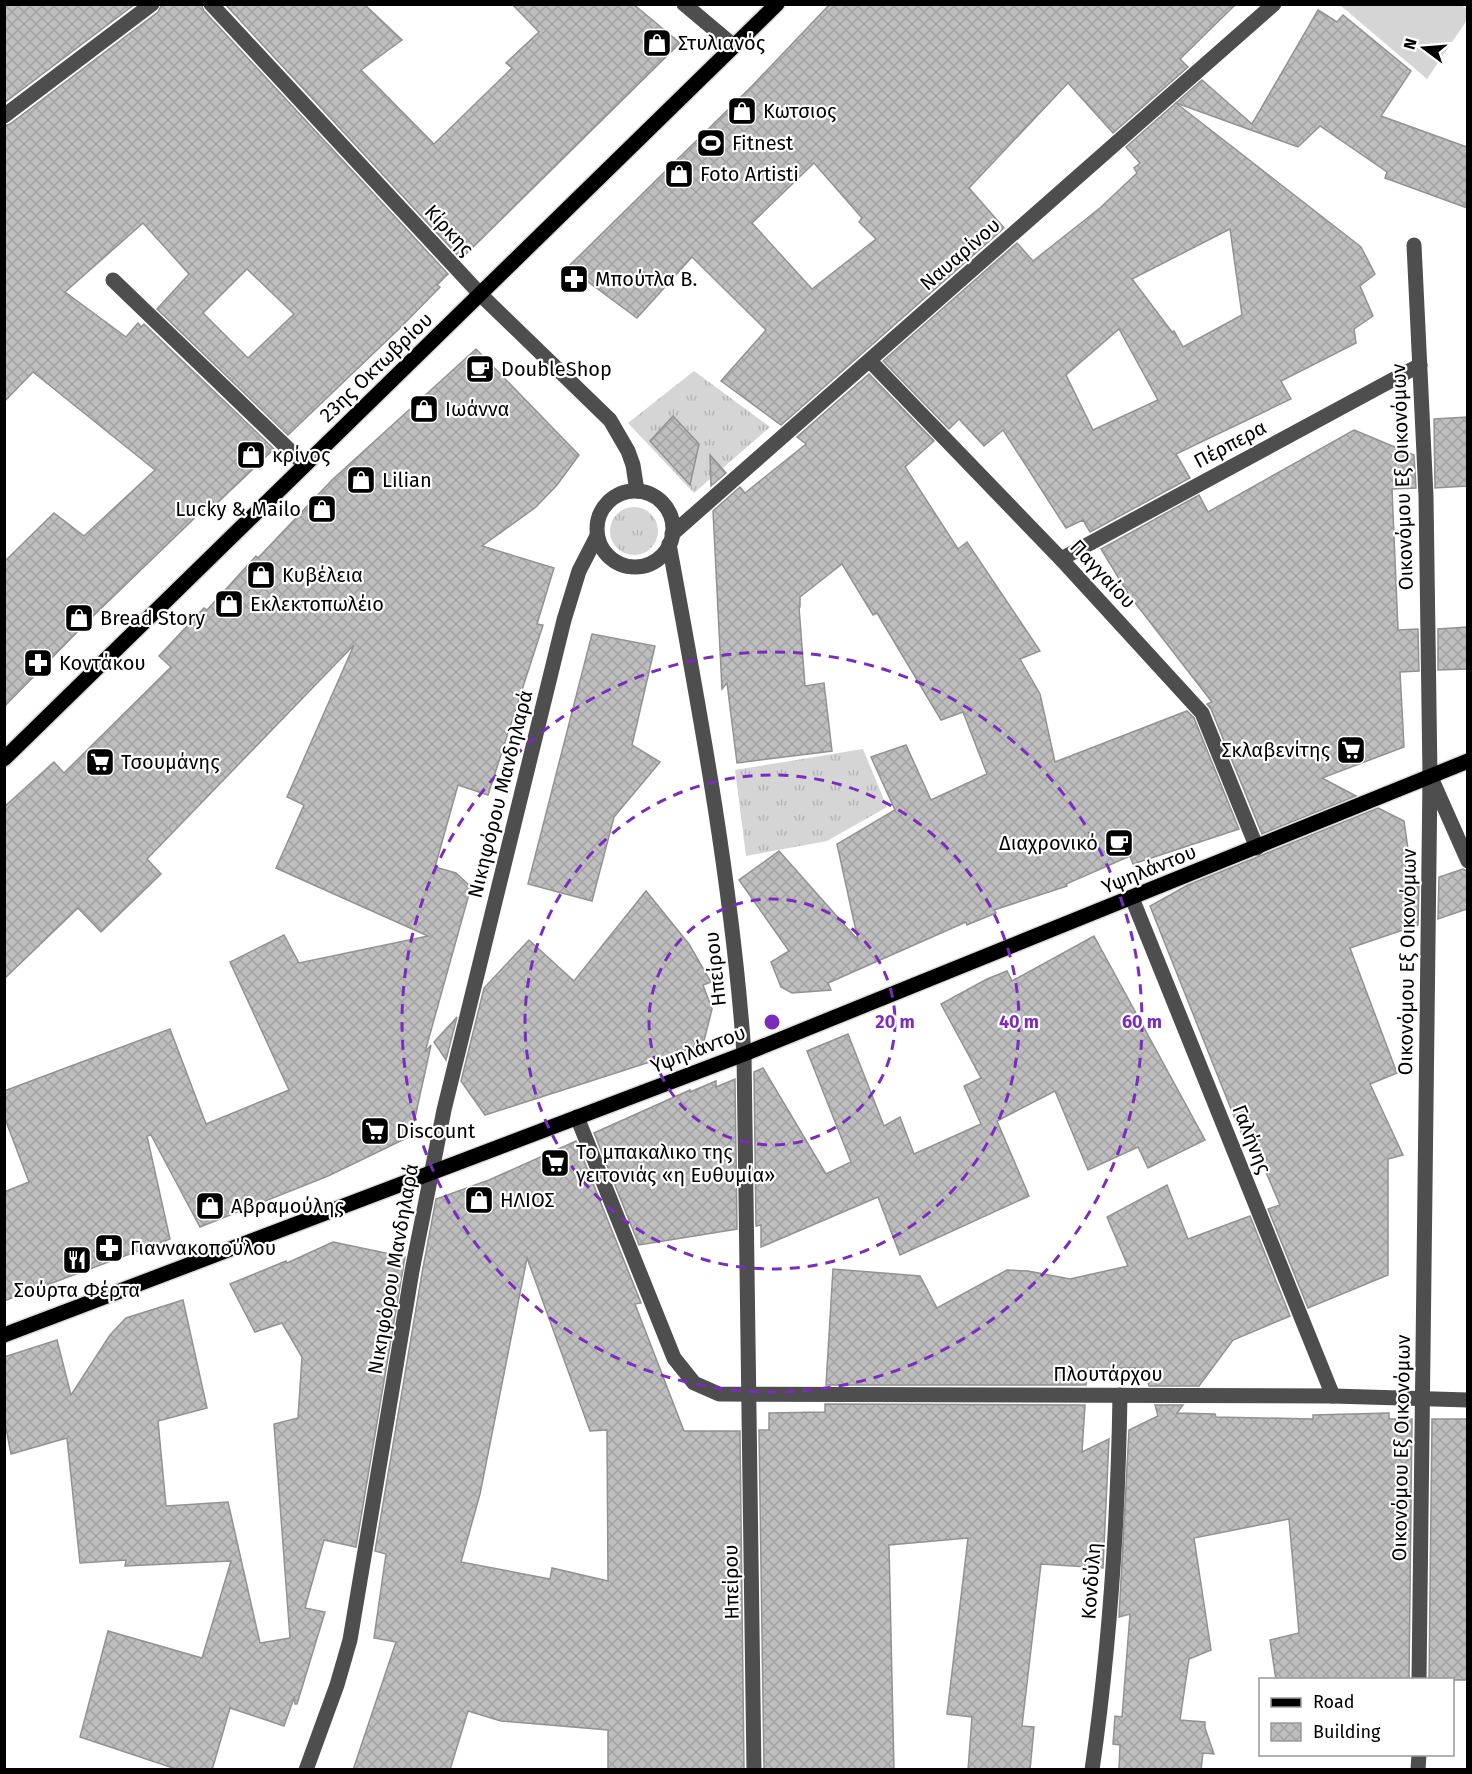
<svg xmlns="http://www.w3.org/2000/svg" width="1472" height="1774" font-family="'Fira Sans',sans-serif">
<defs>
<pattern id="grass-tufts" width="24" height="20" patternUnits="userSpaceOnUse" patternTransform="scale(1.5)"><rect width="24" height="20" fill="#d5d5d5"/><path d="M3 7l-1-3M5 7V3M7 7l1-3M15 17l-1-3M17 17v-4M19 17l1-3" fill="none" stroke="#b5b5b5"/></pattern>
<pattern id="building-cross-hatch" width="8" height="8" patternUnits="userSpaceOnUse" patternTransform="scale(1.5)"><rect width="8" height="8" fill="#bebebe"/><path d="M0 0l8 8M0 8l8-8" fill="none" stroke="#a2a2a2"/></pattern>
</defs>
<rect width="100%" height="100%" fill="#fff"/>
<!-- grass -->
<g fill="url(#grass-tufts)">
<path d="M694 371 770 427 694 493 628 423Z"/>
<circle cx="634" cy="531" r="24"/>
<path d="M863 749 887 807 827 841 746 856 735 770Z"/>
</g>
<!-- garden -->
<path fill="#d5d5d5" d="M1340 5H1461L1467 9V20L1427 79Z"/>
<!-- building -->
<g fill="url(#building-cross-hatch)" stroke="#929292" stroke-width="1.5" fill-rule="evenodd">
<path d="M4 4H135L4 103Z"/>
<path d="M162 4H201L204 11 448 274 437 285 440 287 400 328 288 435 157 309 189 274 143 223 65 292 126 337 138 323 141 327 144 324 274 449 213 507 209 504 86 623 4 707V562L54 513 84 536 155 470 33 372 4 402V126L10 124 158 12ZM247 269 294 314 248 358 203 313Z"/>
<path d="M225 4H364L402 40 361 70 434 144 512 68 506 63 539 32 512 4H633L680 43 461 259Z"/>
<path d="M830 4H1236L1180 59 1188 67 1113 133 1068 83 969 188 1004 228 781 425 721 381 766 330 692 257 637 318 568 267 752 86ZM814 163 862 218 859 222 876 239 812 289 752 223Z"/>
<path d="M1318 10 1337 22 1343 15 1411 71 1381 116 1467 147V208L1385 178 1387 172 1320 126 1298 147 1176 103 1202 80 1252 124Z"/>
<path d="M1176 103 1361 247 1375 274 1360 286 1373 316 1354 329 1356 343 1281 381 1291 399 1176 454 1190 478 1090 532 1083 520 1066 528 1003 430 984 446 959 419 949 429 883 361 1017 243 1033 261 1100 208 1137 173 1134 168 1140 163 1126 147ZM1230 229 1242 315 1183 347 1174 331 1172 332 1132 279ZM1119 329 1158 400 1093 430 1066 375Z"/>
<path d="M476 349 579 455 557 485 536 507 482 546 554 568 537 624 543 625 488 795 458 785 435 867 456 873 471 887 425 1052 431 1045 411 1136 328 1176 200 1227 151 1135 147 1136 170 1239 4 1301V1192L29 1182 4 1116V1091L170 1029 206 1124 289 1090 230 962 284 935 299 963 428 936 276 868 304 805 287 797 354 645 147 859 161 874 101 932 78 908 4 979V807L54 762 64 773 171 667 159 656 204 608 207 610 256 556 258 558 332 480Z"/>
<path d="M869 374 934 441 905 467 958 549 967 542 1040 651 1020 659 1040 694 1055 762 1187 711 1194 718 1239 829 1133 864 1130 856 1066 884 1067 886 994 910 996 913 967 925 966 922 828 983 831 990 792 993 781 987 771 962 789 951 739 880 779 851 858 940 837 844 895 810 871 757 906 745 931 800 987 774 963 712 941 720 877 613 873 615 842 564 800 597V607H799L805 686 824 683 832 751 737 763 727 683 722 689 713 511 740 487 745 493 806 444 797 437Z"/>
<path d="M673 416 699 444 690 485 650 441Z"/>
<path d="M1467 417V486L1435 488 1434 419Z"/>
<path d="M1354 430 1414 455 1416 488 1392 489 1398 630 1418 629 1419 671 1400 672 1404 747 1322 778 1356 796 1262 834 1211 709 1207 704 1212 702 1129 595 1101 549 1199 495 1208 512Z"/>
<path d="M710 455 726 473 711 486Z"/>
<path d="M1467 627V669L1438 670V629Z"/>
<path d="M592 634 655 646 632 745 660 762 614 817 592 901 528 884Z"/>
<path d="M1378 808 1404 821 1413 884 1419 882 1418 925 1350 948 1397 1073 1370 1084 1403 1155 1388 1159V1275L1308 1308 1268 1209 1280 1205 1251 1137 1245 1140 1237 1124 1150 906 1188 885Z"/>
<path d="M1463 869 1467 871V909L1438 919 1439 877Z"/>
<path d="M646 891 689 944 711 982 703 985 712 1009 703 1045 485 1115 461 1081 484 988 529 940 574 981Z"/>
<path d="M1094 936 1205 1140 1148 1168 1138 1147 1088 1170 1055 1091 997 1121 1029 1196 900 1255 878 1197 761 1247V1225L756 1226 754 1072 763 1068 826 1174 851 1162 807 1051 848 1034 884 1126 900 1117 914 1154 981 1124 964 1086 981 1078 941 1004 987 979 1007 971 1012 981Z"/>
<path d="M457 1017 446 1060 434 1042Z"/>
<path d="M735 1079 737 1229 639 1245 594 1133 690 1090V1092L716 1081V1087Z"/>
<path d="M576 1141 641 1303 635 1304 684 1431H740L744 1770H608V1730L501 1721 468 1711 450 1770H353L396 1642 374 1638 386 1554 375 1551 422 1273 436 1199 489 1180ZM527 1258 590 1431 607 1430 608 1581 552 1568 550 1579 461 1562 480 1494Z"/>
<path d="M1167 1185 1188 1239 1250 1216 1290 1316 1233 1340 1199 1386H1149L1144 1368H1088L1086 1385H826L833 1269 920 1276 937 1308 1007 1270 1028 1271 1070 1279 1128 1266 1107 1217Z"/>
<path d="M333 1242 405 1257 356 1547 324 1540 305 1608 325 1612 297 1704H295L294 1698 284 1726 230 1708 212 1770H179L80 1737 108 1631 202 1658 231 1561 125 1566 126 1560 80 1563 67 1438 11 1454 4 1418V1357L57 1340 71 1395 110 1335 126 1318 183 1300 207 1408 158 1421 166 1506 228 1502 260 1643 290 1638 274 1424 298 1418 302 1357 282 1323 255 1332 230 1284 286 1261 287 1263Z"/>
<path d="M825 1404 1085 1405 1082 1452 1109 1439 1103 1568 1041 1564 1022 1726 1034 1727 1030 1770H968L972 1717 947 1714 968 1538 889 1545 894 1770H764L759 1430H769V1413L825 1412Z"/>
<path d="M1155 1405H1183L1177 1413 1215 1414 1216 1417 1313 1419V1415L1389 1413V1419H1412L1409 1680H1276L1270 1640 1299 1633 1289 1519 1194 1538 1211 1650 1189 1659 1180 1720 1205 1722V1728L1214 1754 1203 1753 1201 1770H1119L1120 1745 1113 1744 1115 1716 1122 1717 1130 1614 1119 1617 1129 1430 1158 1416Z"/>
<path d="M1432 1419H1467V1680H1429Z"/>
</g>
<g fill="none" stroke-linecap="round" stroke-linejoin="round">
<!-- major casing -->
<g stroke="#dbdbdb" stroke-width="18">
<g id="major">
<path d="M4 759 777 4"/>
<path d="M4 1335 744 1054 1468 761"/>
</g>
</g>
<!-- minor -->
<g stroke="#4e4e4e" stroke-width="15">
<path d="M211 4 480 294 610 420 628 451 633 465 637 491"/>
<path d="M684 4 734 46"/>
<path d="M4 116 152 4"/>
<path d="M1414 245 1426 496 1430 777 1419 1680"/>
<path d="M113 280 305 465"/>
<path d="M870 361 1061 559 1202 713 1257 848"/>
<circle cx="635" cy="529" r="38"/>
<path d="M672 534 1274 4"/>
<path d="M669 544C700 713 732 883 744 1054L754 1770"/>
<path d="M1061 559 1420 365"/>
<path d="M1433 782 1468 861"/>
<path d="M1132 898 1333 1396"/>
<path d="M577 1117 674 1358 694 1383 719 1394 1333 1396 1468 1400"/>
<path d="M306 1770 337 1685 350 1640 412 1271 444 1110 564 620 579 571 597 536"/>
<path d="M1092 1770C1110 1645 1118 1521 1120 1395"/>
<path d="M1418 1770 1419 1754"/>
</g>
<!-- major -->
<use href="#major" stroke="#000" stroke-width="15"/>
</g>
<!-- distance rings -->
<g fill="none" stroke="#7b2cbf" stroke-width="3" stroke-dasharray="10 8">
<circle cx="772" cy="1022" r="123"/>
<circle cx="772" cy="1022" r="247"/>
<circle cx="772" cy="1022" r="370"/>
</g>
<!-- icons -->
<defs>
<g id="shop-square" transform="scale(1.5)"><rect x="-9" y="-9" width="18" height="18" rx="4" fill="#000" stroke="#fff"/><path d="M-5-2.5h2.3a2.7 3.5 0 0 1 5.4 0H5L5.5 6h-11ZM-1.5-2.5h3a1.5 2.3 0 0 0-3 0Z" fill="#fff"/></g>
<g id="stadium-square" transform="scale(1.5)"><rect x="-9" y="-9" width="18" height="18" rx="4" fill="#000" stroke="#fff"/><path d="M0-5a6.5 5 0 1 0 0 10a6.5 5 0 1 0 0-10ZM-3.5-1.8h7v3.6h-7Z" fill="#fff"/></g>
<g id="pharmacy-square" transform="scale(1.5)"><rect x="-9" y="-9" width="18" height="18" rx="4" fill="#000" stroke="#fff"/><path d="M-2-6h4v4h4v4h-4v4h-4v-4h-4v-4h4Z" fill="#fff"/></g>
<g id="cafe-square" transform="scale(1.5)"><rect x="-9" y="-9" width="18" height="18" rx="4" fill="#000" stroke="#fff"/><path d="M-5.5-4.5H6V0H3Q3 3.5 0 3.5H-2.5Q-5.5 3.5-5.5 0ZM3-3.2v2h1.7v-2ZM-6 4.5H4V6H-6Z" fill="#fff"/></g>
<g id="supermarket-square" transform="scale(1.5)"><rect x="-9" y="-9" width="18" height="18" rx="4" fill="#000" stroke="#fff"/><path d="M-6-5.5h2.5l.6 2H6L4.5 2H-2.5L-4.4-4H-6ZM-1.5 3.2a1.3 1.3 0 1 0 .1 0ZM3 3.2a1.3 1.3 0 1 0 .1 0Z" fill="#fff"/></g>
<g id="restaurant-square" transform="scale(1.5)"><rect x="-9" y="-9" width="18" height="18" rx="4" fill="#000" stroke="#fff"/><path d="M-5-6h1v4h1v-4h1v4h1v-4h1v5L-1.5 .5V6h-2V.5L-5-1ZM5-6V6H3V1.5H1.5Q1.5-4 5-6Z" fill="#fff"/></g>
</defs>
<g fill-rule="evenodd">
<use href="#shop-square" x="657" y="43"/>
<use href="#shop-square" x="742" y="111"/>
<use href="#stadium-square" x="711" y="143"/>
<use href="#shop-square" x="679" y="174"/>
<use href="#pharmacy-square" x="574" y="279"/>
<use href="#cafe-square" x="480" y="369"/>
<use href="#shop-square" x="424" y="409"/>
<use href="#shop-square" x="251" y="455"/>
<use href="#shop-square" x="361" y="480"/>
<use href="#shop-square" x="322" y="509"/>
<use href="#shop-square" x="261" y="575"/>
<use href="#shop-square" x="229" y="604"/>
<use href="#shop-square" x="79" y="618"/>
<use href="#pharmacy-square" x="38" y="663"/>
<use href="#supermarket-square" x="1351" y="750"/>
<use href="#supermarket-square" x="100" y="762"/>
<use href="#cafe-square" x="1119" y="843"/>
<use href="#supermarket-square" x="375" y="1131"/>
<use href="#supermarket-square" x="555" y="1163"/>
<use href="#shop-square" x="479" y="1200"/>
<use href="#shop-square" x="210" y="1206"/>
<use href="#pharmacy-square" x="109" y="1248"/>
<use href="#restaurant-square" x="77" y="1260"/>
</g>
<g text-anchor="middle" stroke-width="4.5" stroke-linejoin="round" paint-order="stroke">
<!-- poi labels -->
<g font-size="20" fill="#000" stroke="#fff" text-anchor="start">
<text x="678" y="50">Στυλιανός</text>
<text x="763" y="118">Κωτσιος</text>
<text x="732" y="150">Fitnest</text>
<text x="700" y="181">Foto Artisti</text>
<text x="595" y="286">Μπούτλα Β.</text>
<text x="501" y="376">DoubleShop</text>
<text x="445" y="416">Ιωάννα</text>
<text x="272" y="462">κρίνος</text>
<text x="382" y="487">Lilian</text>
<text x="301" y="516" text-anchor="end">Lucky &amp; Mailo</text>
<text x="282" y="582">Κυβέλεια</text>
<text x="250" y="611">Εκλεκτοπωλέιο</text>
<text x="100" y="625">Bread Story</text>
<text x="59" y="670">Κοντάκου</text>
<text x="1330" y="757" text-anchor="end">Σκλαβενίτης</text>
<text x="121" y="769">Τσουμάνης</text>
<text x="1098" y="850" text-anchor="end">Διαχρονικό</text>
<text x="396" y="1138">Discount</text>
<text x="576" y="1159">Το μπακαλικο της<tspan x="576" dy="23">γειτονιάς «η Ευθυμία»</tspan></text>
<text x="500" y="1207">ΗΛΙΟΣ</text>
<text x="231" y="1213">Αβραμούλης</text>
<text x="130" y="1255">Γιαννακοπούλου</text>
<text x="77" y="1297" text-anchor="middle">Σούρτα Φέρτα</text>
</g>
<!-- street labels -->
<g font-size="20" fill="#000" stroke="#fff">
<text transform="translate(449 230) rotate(47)" y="7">Κίρκης</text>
<text transform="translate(960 254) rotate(-41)" y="7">Ναυαρίνου</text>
<text transform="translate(376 367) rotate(-44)" y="7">23ης Οκτωβρίου</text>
<text transform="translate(1230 444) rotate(-28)" y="7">Πέρπερα</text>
<text transform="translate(1402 477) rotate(-92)" y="7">Οικονόμου Εξ Οικονόμων</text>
<text transform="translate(1103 574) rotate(47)" y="7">Παγγαίου</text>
<text transform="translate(500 794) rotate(-76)" y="7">Νικηφόρου Μανδηλαρά</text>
<text transform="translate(1149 869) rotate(-22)" y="7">Υψηλάντου</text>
<text transform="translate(1407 962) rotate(-89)" y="7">Οικονόμου Εξ Οικονόμων</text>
<text transform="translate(715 969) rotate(-96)" y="7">Ηπείρου</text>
<text transform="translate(698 1049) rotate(-21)" y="7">Υψηλάντου</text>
<text transform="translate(1252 1139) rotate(68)" y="7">Γαλήνης</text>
<text transform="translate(393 1269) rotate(-80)" y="7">Νικηφόρου Μανδηλαρά</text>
<text x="1108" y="1381">Πλουτάρχου</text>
<text transform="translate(1401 1448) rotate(-89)" y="7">Οικονόμου Εξ Οικονόμων</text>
<text transform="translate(1091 1581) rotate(-86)" y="7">Κονδύλη</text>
<text transform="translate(731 1582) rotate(-91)" y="7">Ηπείρου</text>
</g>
</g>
<circle cx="772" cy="1022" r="9" fill="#7b2cbf" stroke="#fff" stroke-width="3"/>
<g font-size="18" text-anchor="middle" font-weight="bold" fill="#7b2cbf" stroke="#fff" stroke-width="4.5" stroke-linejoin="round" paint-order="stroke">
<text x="895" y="1028">20 m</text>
<text x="1019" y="1028">40 m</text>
<text x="1142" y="1028">60 m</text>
</g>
<!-- border -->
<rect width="1472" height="1774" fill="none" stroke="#000000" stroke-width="12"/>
<!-- legend -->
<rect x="1259" y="1678" width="195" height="78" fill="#ffffff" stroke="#999999" stroke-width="1.5"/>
<rect x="1271" y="1698" width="30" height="9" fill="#000000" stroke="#999999" stroke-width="1.5"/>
<text x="1313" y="1708" font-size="18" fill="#000000">Road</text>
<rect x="1271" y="1723" width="30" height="18" fill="url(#building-cross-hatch)" stroke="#999999" stroke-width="1.5"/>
<text x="1313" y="1738" font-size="18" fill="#000000">Building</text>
<!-- north arrow -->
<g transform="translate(1424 48) rotate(286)" stroke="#ffffff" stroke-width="4.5" paint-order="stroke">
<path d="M0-4.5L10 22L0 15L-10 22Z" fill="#000000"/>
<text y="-9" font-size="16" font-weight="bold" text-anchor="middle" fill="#000000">N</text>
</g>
</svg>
